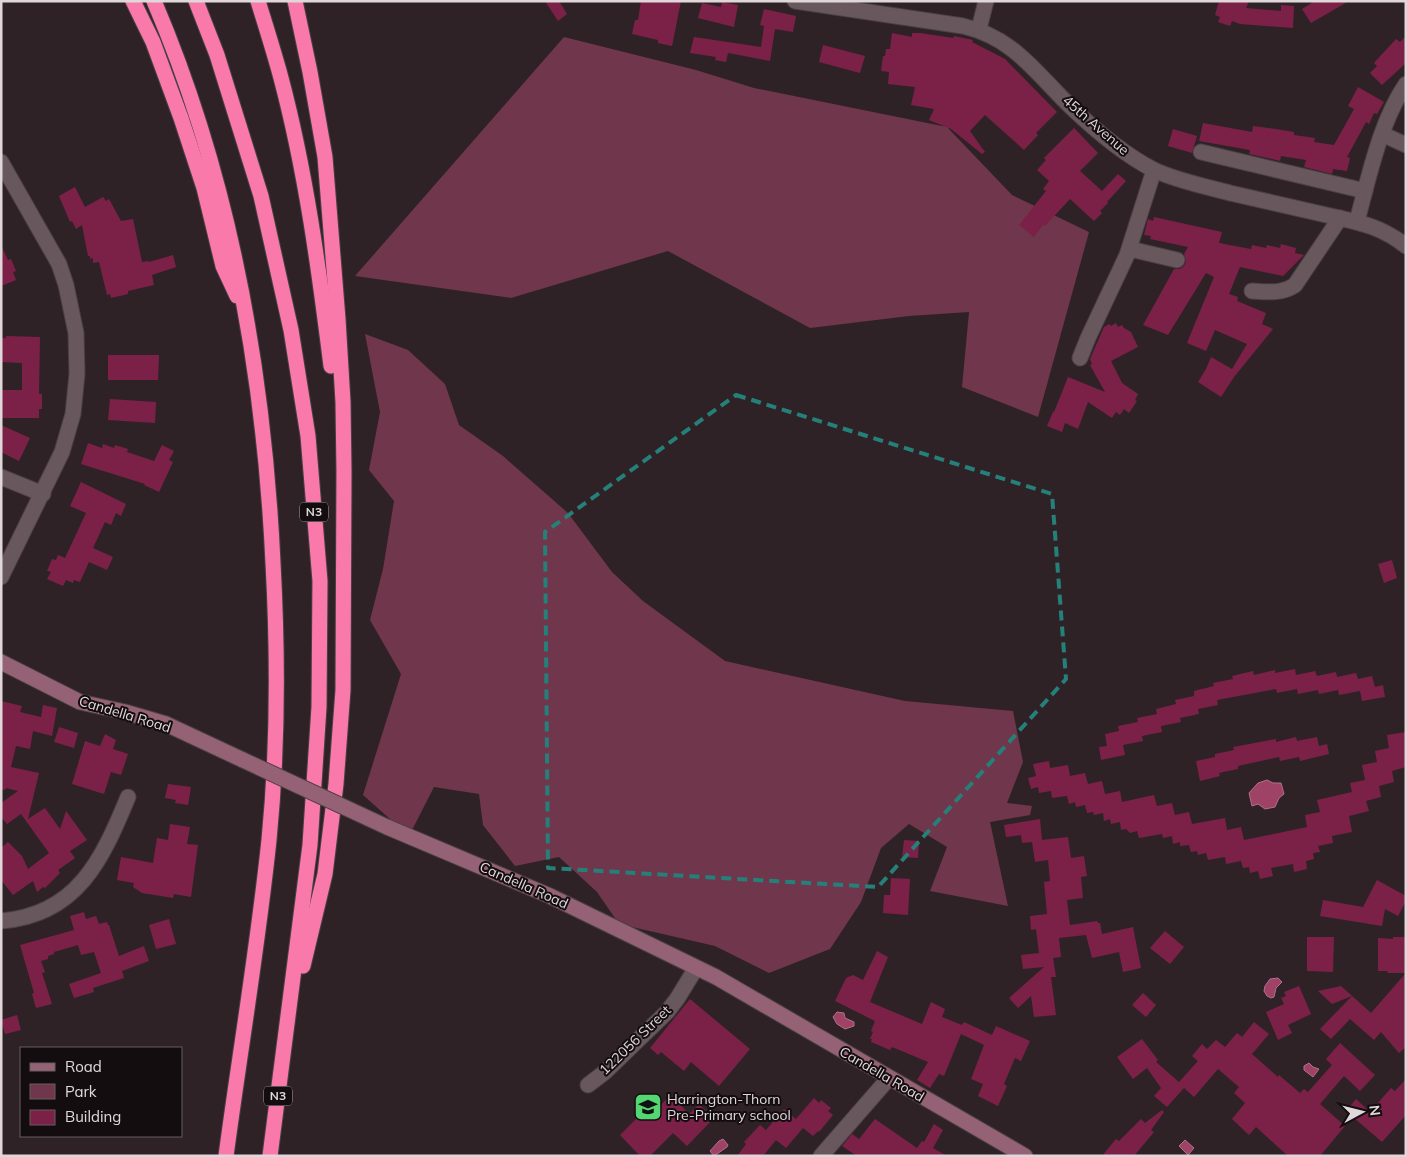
<svg xmlns="http://www.w3.org/2000/svg" width="1407" height="1157" font-family="Mulish,sans-serif">
<rect width="100%" height="100%" fill="#2f2226"/>
<!-- green -->
<g fill="#70364b">
<path d="M564 37 696 70 754 88 947 127 1012 195 1089 232 1038 417 962 387 969 312 909 316 810 328 668 251 511 298 355 276Z"/>
<path d="M365 334 408 350 445 384 459 425 503 456 568 513 612 572 643 601 725 661 905 701 1013 711 1023 762 1007 803 1032 806 1030 815 990 822 1008 906 930 891 947 847 909 824 881 848 861 902 830 949 769 973 715 946 619 924 597 892 559 857 515 866 483 825 479 794 434 787 409 836 363 795 401 674 370 620 383 569 394 501 369 470 380 412Z"/>
</g>
<!-- water -->
<g fill="#9e4266" stroke="#b26f89">
<path d="M1267 780 1273 783H1281L1284 794 1279 798 1275 807 1265 809 1258 804 1252 806 1249 793 1258 783Z"/>
<path d="M1278 978 1282 982 1276 988 1274 997 1271 998 1267 996 1264 991 1265 986 1270 979Z"/>
<path d="M837 1012 844 1013 845 1018 854 1022V1026L845 1029 837 1024 833 1017Z"/>
<path d="M1309 1063 1313 1067 1319 1069 1313 1077 1304 1070V1066Z"/>
<path d="M723 1139 728 1145 727 1147 714 1156 710 1151 719 1141Z"/>
<path d="M1185 1140 1194 1148 1188 1155 1179 1146Z"/>
</g>
<!-- building -->
<g fill="#7b2148">
<path d="M545 1H559L567 14 558 21Z"/>
<path d="M641 1H681L672 46 658 43V40L632 34 635 20H638Z"/>
<path d="M1219 1H1249L1246 8 1281 11V5L1294 6 1293 28 1240 24 1232 21 1230 26 1218 22 1220 17 1215 15Z"/>
<path d="M1315 1H1349L1311 23 1302 9Z"/>
<path d="M722 2 738 5 734 27 698 18 702 3 721 7Z"/>
<path d="M764 9 796 16 793 32 775 29 770 61 728 53 726 62 715 60 716 57 690 53 694 37 761 47 764 26 760 25Z"/>
<path d="M892 33 912 37V33H920L953 38 954 36 973 40 972 42 1005 59 1057 112 1036 133 1038 135 1024 150 985 115 970 131 985 152 982 154 951 129 929 120 934 109 911 105 915 87 888 84 889 72 881 71 883 56H885L886 49H890Z"/>
<path d="M1406 36V63L1382 85 1370 73 1377 66 1374 63 1396 39 1400 42Z"/>
<path d="M823 45 865 56 860 73 819 62Z"/>
<path d="M1358 87 1384 102 1377 114 1374 113 1369 124 1366 122 1347 157 1350 158 1347 171 1333 169 1332 174 1304 167 1306 160 1281 156 1280 161 1272 159 1249 154 1250 150 1199 141 1203 123 1252 132 1253 126 1276 129 1294 132V135L1315 138 1314 142 1334 145 1354 109 1348 106Z"/>
<path d="M1074 128 1098 153 1080 171 1102 191 1118 174 1126 181 1107 202 1108 203 1100 211 1102 213 1094 221 1070 199 1045 226 1043 225 1034 237 1019 225 1046 191 1043 189 1049 181 1037 170 1046 160 1044 158Z"/>
<path d="M1173 129 1197 136 1192 153 1168 146Z"/>
<path d="M75 187 85 207 103 197 106 201 109 199 121 221 133 219 142 262 149 261V262L173 255 176 267 152 275 154 285 128 291V294L111 298 110 294 107 295 99 262 93 263V258L90 259V256H88L82 225 76 229 72 221 70 222 59 196Z"/>
<path d="M1154 217 1222 232 1219 243 1251 249 1252 245 1266 248 1267 245 1280 248 1281 244 1296 248 1295 253 1304 255 1283 276 1240 267 1229 294 1238 297 1237 301 1266 313 1262 324 1273 329 1234 377 1221 397 1198 382 1206 369 1211 357 1232 369 1247 344 1215 330 1206 351 1187 343 1214 277 1206 273 1168 335 1143 325 1174 269H1180L1184 266 1186 262 1184 254 1188 247 1150 239 1151 236 1144 235 1148 219 1153 221Z"/>
<path d="M1 245 8 260 11 259 16 271 13 272 16 280 1 286Z"/>
<path d="M1116 323 1118 327 1122 325 1124 328 1131 332 1138 347 1111 361 1122 383 1138 394 1135 400 1137 401 1129 413 1124 409 1120 415 1116 412 1112 418 1088 402 1078 429 1065 423 1062 432 1047 426 1053 412H1054L1068 377 1105 392 1090 365 1092 364 1090 359 1104 327 1109 324 1111 326Z"/>
<path d="M6 336 40 337 39 394H42V409H39V418H1V390H22V363L1 362V338H6Z"/>
<path d="M108 355H159L158 380H108Z"/>
<path d="M110 399 156 402 155 423 108 420Z"/>
<path d="M1 425 30 438 19 461 1 452Z"/>
<path d="M88 443 102 448 103 444 114 448 115 445 128 449 127 452 154 461 162 445 174 451 169 460 173 462 159 492 144 485 145 484 81 464Z"/>
<path d="M81 482 126 504 121 516 116 513 111 525 105 522 93 548 113 557 107 570 89 562 80 582 74 580 73 583 66 580 63 586 47 579 51 572 47 571 52 559 56 560 58 555 65 558 86 513 70 506Z"/>
<path d="M1392 560 1397 578 1384 583 1378 564Z"/>
<path d="M1295 669 1296 675 1315 671 1317 676 1336 672 1337 677 1356 673 1358 679 1372 676 1375 687 1383 685 1385 697 1362 701 1360 691 1339 695 1338 690 1319 694 1318 690 1298 694 1297 689 1277 693 1276 689 1217 700 1218 705 1198 709 1199 714 1180 718 1181 722 1161 726 1162 732 1142 736 1143 741 1123 745 1125 755 1101 760 1099 747 1107 746 1105 734 1119 731 1118 726 1138 722 1137 718 1157 714 1156 709 1176 704 1175 700 1194 696V691L1214 686 1213 683 1233 679 1232 676 1253 671 1254 675 1275 670V673Z"/>
<path d="M1 701 22 706 20 712 41 717 43 705 57 708 52 736 33 731 30 749 16 746 11 767 39 773 28 819 45 808 60 829 66 811 87 840 70 851 75 858 58 870 60 873 45 888 43 887 37 892 33 881 13 895 1 880V848L8 842 22 856 28 869 49 853 21 814 7 824 1 817V803L18 791 6 788 5 790 1 789Z"/>
<path d="M59 727 78 733 74 748 54 742Z"/>
<path d="M1406 732V767L1392 771 1394 782 1379 786 1381 797 1366 801 1369 811 1349 816 1352 832 1332 836 1333 843 1318 846 1320 852 1313 853 1314 859 1306 861 1307 869 1294 872 1293 864 1271 868 1273 876 1260 879 1258 871 1250 873 1249 867 1243 868 1241 861 1226 864 1225 857 1208 860 1206 853 1198 855 1197 851 1191 852 1189 845 1180 846V842L1173 844 1172 836 1163 838 1162 834 1139 838 1137 831 1130 833 1126 829 1121 830 1120 822 1111 824 1110 819 1104 821 1103 813 1094 815 1093 812 1087 813 1085 805 1076 807 1075 802 1069 804 1067 796 1052 798 1051 791 1039 793 1038 787 1031 789 1028 778 1036 776 1033 764 1049 761 1050 768 1068 765 1070 776 1085 773 1088 784 1102 781 1105 794 1120 791 1122 802 1154 795 1157 806 1172 803 1175 815 1189 812 1192 824 1225 818 1227 830 1241 827 1244 840 1307 827 1305 815 1320 812 1317 800 1352 792 1350 783 1365 780 1362 765 1377 762 1375 751 1389 748 1387 735Z"/>
<path d="M105 734 116 740 113 749 128 754 121 775 111 772 104 794 72 784 85 741 100 746Z"/>
<path d="M1296 737 1297 741 1317 737 1319 746 1327 744 1329 754 1300 761 1299 757 1280 761 1279 757 1238 766V769L1219 773 1220 776 1200 781 1196 761 1215 757V754L1234 750 1233 747 1276 739V742Z"/>
<path d="M168 784 191 787 188 805 175 803 176 800 165 798Z"/>
<path d="M1040 819 1042 840 1068 837 1071 858 1084 856 1087 876 1081 877 1083 898 1067 900 1070 925 1097 921 1098 923H1100L1102 934 1133 927 1141 968 1123 972 1119 952 1092 958 1086 935 1059 938 1061 957 1053 958 1056 977H1051L1056 1015 1034 1017 1031 996 1018 1008 1009 998 1044 967 1023 969 1021 955 1039 953 1036 929 1031 930 1030 916 1047 914 1044 882 1050 881 1048 860 1035 862 1032 842 1022 843 1021 835 1006 837 1004 825Z"/>
<path d="M170 824 190 827 187 844 198 845 191 897 174 894 173 898 142 893 133 887 134 883 117 880 121 857 153 863 157 838 168 840Z"/>
<path d="M904 840 919 841 918 858 902 857Z"/>
<path d="M891 878 910 879 908 915 883 913 884 895H890Z"/>
<path d="M1377 880 1406 896V901L1398 916 1385 909 1382 926 1320 916 1323 900 1363 907Z"/>
<path d="M84 912 86 919 96 916 99 924 107 922 108 925H109L119 956 144 946 149 961 122 971 124 978 93 988 94 992 74 998 69 984 101 973 94 952 81 955 78 945 54 952V954L48 956V959L41 961 45 972 42 973 52 1004 36 1008 32 994 34 993 20 945 74 930 70 916Z"/>
<path d="M169 919 176 944 156 949 149 925Z"/>
<path d="M1165 931 1184 947 1170 964 1150 948Z"/>
<path d="M1307 937H1334L1333 972 1307 971Z"/>
<path d="M1393 937H1405V973H1388L1387 971H1378V938L1393 939Z"/>
<path d="M877 951 888 957 870 1002 922 1024 931 1002 945 1009 942 1017 962 1025 964 1022 992 1035 996 1026 1030 1041 1021 1061 1015 1058 1004 1084 1007 1086 998 1106 978 1096 983 1084 971 1079 984 1045 961 1034 944 1076 939 1074 930 1088 917 1080 928 1062 892 1047 890 1050 871 1042 872 1039H870L873 1032 871 1031 875 1021 835 1001 846 978 853 975 863 980Z"/>
<path d="M1405 974 1406 1047 1399 1053 1381 1032 1374 1040 1350 1019 1331 1039 1320 1029 1352 996 1332 1004 1318 991 1341 986 1371 1013Z"/>
<path d="M1299 986 1311 1014 1288 1025 1292 1033 1278 1040 1266 1012 1284 1004 1281 998 1286 996 1284 992Z"/>
<path d="M1143 993 1156 1005 1146 1017 1132 1005Z"/>
<path d="M690 999 750 1049 719 1086 691 1062 684 1071 661 1052 658 1055 650 1048Z"/>
<path d="M17 1015 21 1030 5 1034 1 1020Z"/>
<path d="M1254 1022 1269 1034 1252 1054 1278 1077 1279 1075 1300 1093 1304 1089 1308 1092 1332 1065 1326 1059 1340 1043 1375 1075 1360 1091 1344 1076 1320 1104 1345 1126 1320 1156H1288L1256 1127 1249 1135 1232 1119 1245 1103 1234 1093 1239 1087 1218 1069 1194 1097 1184 1088 1167 1107 1154 1096 1161 1088 1147 1068 1133 1079 1117 1057 1142 1039 1158 1060 1156 1062 1179 1082 1198 1061 1192 1056 1202 1044 1207 1049 1216 1040 1225 1047 1237 1033 1242 1037Z"/>
<path d="M1406 1079V1115L1382 1142 1346 1111 1356 1099 1370 1112 1391 1088 1395 1091Z"/>
<path d="M671 1095 689 1114 699 1104 714 1118 687 1146 673 1133 650 1156H640L620 1135 640 1115 645 1120Z"/>
<path d="M814 1098 819 1103 821 1100 831 1108 828 1111 833 1115 819 1132 818 1131 813 1136 803 1128 786 1148 776 1140 763 1156H737L746 1144 744 1142 760 1125 766 1130 784 1109 796 1119Z"/>
<path d="M1162 1110 1164 1112 1151 1130 1154 1132 1134 1156H1102L1116 1139 1119 1141 1141 1119 1145 1123Z"/>
<path d="M875 1119 917 1148 922 1141 924 1142 934 1124 943 1130 933 1148 947 1156H857L842 1146 852 1134 859 1139Z"/>
</g>
<g fill="none" stroke-linecap="round" stroke-linejoin="round">
<!-- street casing -->
<g stroke="#4b4044" stroke-width="17">
<g id="street">
<path d="M795 1 963 26C1014 38 1035 72 1070 106 1095 130 1123 154 1154 170 1178 181 1204 186 1230 193 1261 200 1291 207 1322 214 1355 222 1378 224 1406 246"/>
<path d="M979 29 986 1"/>
<path d="M1382 134 1406 145"/>
<path d="M1201 152 1365 191"/>
<path d="M1 162 59 264 66 285 76 333 77 374 73 414 62 452 1 577"/>
<path d="M1357 221C1369 177 1380 122 1406 84"/>
<path d="M1130 249 1177 260"/>
<path d="M1252 291C1267 292 1282 294 1295 285L1340 218"/>
<path d="M1080 358 1088 338 1127 255 1154 170"/>
<path d="M1 477 43 494"/>
<path d="M1 921C77 915 102 860 128 797"/>
<path d="M588 1085 605 1072 667 1012 677 999 696 968"/>
<path d="M821 1156 889 1078"/>
</g>
</g>
<!-- secondary casing -->
<g stroke="#4b4044" stroke-width="17">
<g id="secondary">
<path d="M1 662 80 702 125 712 166 724 243 760"/>
<path d="M387 827 550 896 716 977 1025 1156"/>
</g>
</g>
<!-- highway casing -->
<g stroke="#4b4044" stroke-width="17">
<g id="highway">
<path d="M133 1 153 42 181 118 204 188 223 266 237 296"/>
<path d="M154 1C230 179 264 372 273 563 278 655 278 749 269 840 258 946 240 1051 226 1156"/>
<path d="M196 1 217 55 261 196 291 330 308 436 320 581 319 707 310 845 270 1156"/>
<path d="M258 1C266 27 274 52 281 78 306 172 319 270 331 366"/>
<path d="M295 1 310 72 325 157 338 319 343 402 344 472 343 690 336 784 325 874 303 966"/>
</g>
</g>
<!-- street -->
<use href="#street" stroke="#68585d" stroke-width="15"/>
<!-- secondary -->
<use href="#secondary" stroke="#946274" stroke-width="15"/>
<!-- highway -->
<use href="#highway" stroke="#f97aaa" stroke-width="15"/>
<!-- secondary-bridge casing -->
<g stroke="#4b4044" stroke-width="17" stroke-linecap="butt">
<path id="secondary-bridge" d="M243 760 387 827"/>
</g>
<!-- secondary-bridge -->
<use href="#secondary-bridge" stroke="#946274" stroke-width="15"/>
</g>
<!-- marked area -->
<path fill="none" stroke="#248079" stroke-width="4" stroke-dasharray="10 6" stroke-linejoin="round" d="M736 395 1052 494 1066 679 878 887 548 868 545 532Z"/>
<!-- icons -->
<defs>
<g id="school-square" transform="scale(1.4375)"><rect x="-9" y="-9" width="18" height="18" rx="4" fill="#54d672" stroke="#130d0f"/><path d="M0-5L7-2L0 1L-7-2ZM-4 1L0 2.5L4 1V4Q0 6-4 4Z" fill="#111"/></g>
</defs>
<g fill-rule="evenodd">
<use href="#school-square" x="648" y="1107"/>
</g>
<g text-anchor="middle" stroke-width="4" stroke-linejoin="round" paint-order="stroke">
<!-- shield labels -->
<g fill="#130d0f" stroke="#a29a9d" stroke-width="1">
<rect x="300" y="502.5" width="28" height="19" rx="4"/>
<rect x="264" y="1086.5" width="28" height="19" rx="4"/>
</g>
<g font-size="12" font-weight="bold" fill="#e0d7da">
<text x="314" y="516">N3</text>
<text x="278" y="1100">N3</text>
</g>
<!-- street labels -->
<g font-size="14" fill="#e0d7da" stroke="#130d0f">
<text transform="translate(1096 125) rotate(41)" y="5">45th Avenue</text>
<text transform="translate(125 714) rotate(17)" y="5">Candella Road</text>
<text transform="translate(524 885) rotate(24)" y="5">Candella Road</text>
<text transform="translate(635 1040) rotate(-44)" y="5">122056 Street</text>
<text transform="translate(882 1074) rotate(30)" y="5">Candella Road</text>
</g>
<!-- poi labels -->
<g font-size="14" fill="#e0d7da" stroke="#130d0f" text-anchor="start">
<text x="667" y="1104">Harrington-Thorn<tspan x="667" dy="16">Pre-Primary school</tspan></text>
</g>
</g>
<!-- border -->
<rect width="1407" height="1157" fill="none" stroke="#e0d7da" stroke-width="5"/>
<!-- legend -->
<rect x="20" y="1047" width="162" height="90" fill="#130d0f" stroke="#655e60"/>
<rect x="30" y="1063" width="25" height="8" fill="#946274" stroke="#655e60"/>
<text x="65" y="1072" font-size="15" fill="#e0d7da">Road</text>
<rect x="30" y="1084" width="25" height="15" fill="#70364b" stroke="#655e60"/>
<text x="65" y="1097" font-size="15" fill="#e0d7da">Park</text>
<rect x="30" y="1110" width="25" height="15" fill="#7b2148" stroke="#655e60"/>
<text x="65" y="1122" font-size="15" fill="#e0d7da">Building</text>
<!-- north arrow -->
<g transform="translate(1362 1112) rotate(83)" stroke="#130d0f" stroke-width="4" paint-order="stroke">
<path d="M0-4L9 19L0 12L-9 19Z" fill="#e0d7da"/>
<text y="-8" font-size="14" font-weight="bold" text-anchor="middle" fill="#e0d7da">N</text>
</g>
</svg>
